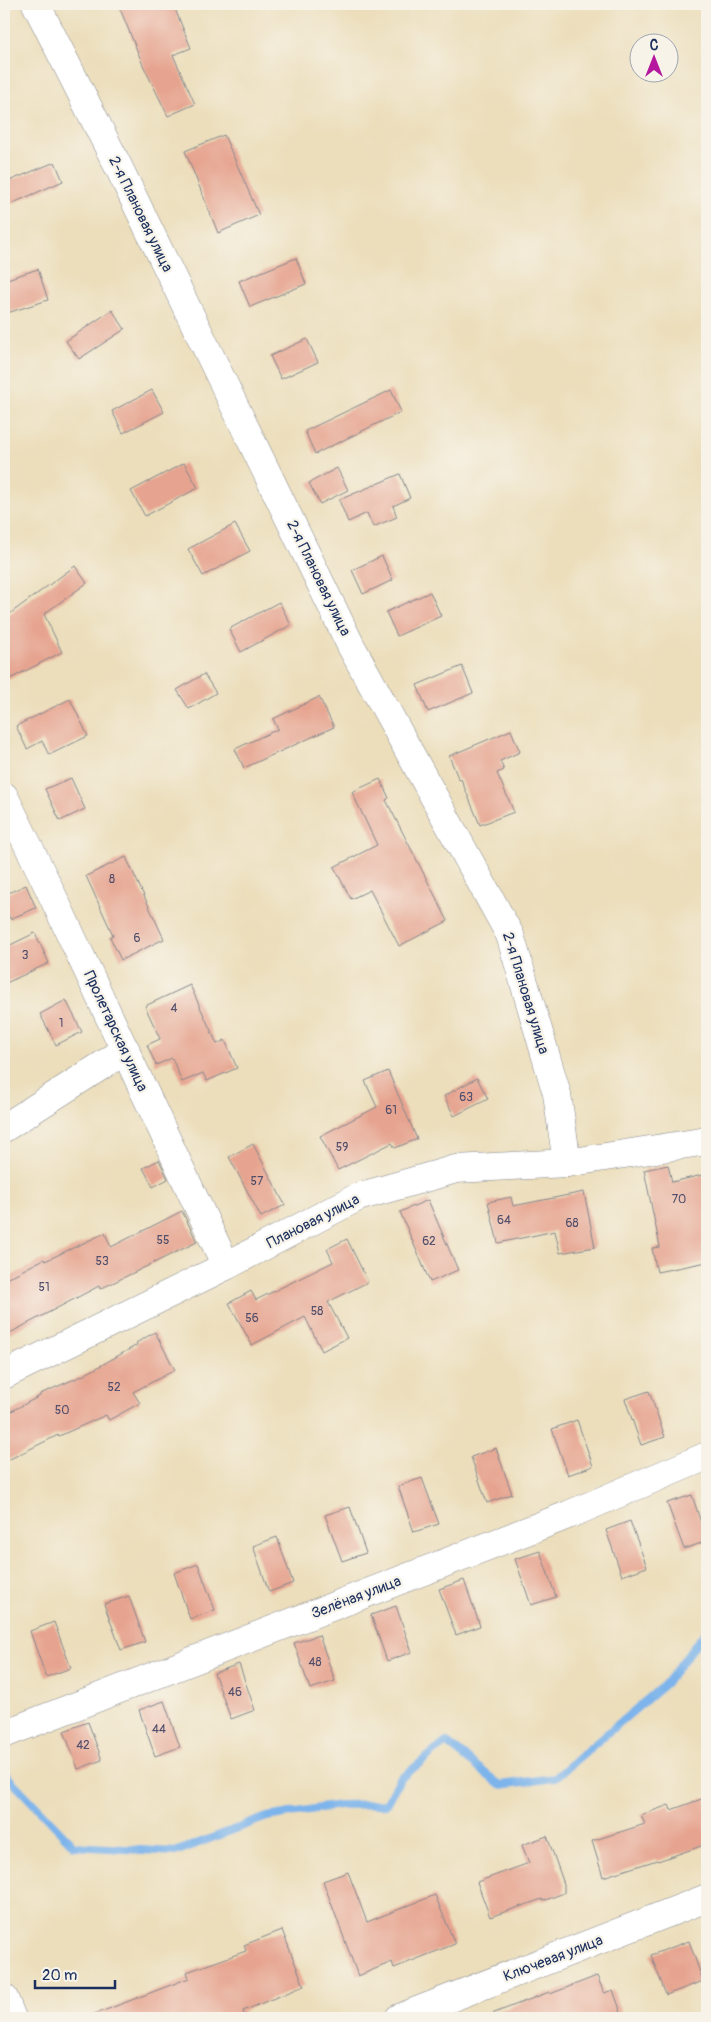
<svg xmlns="http://www.w3.org/2000/svg" width="711" height="2022" font-family="Pangolin,sans-serif">
<rect width="100%" height="100%" fill="#f7f3e8"/>
<filter id="ink" filterUnits="userSpaceOnUse"><feTurbulence type="fractalNoise" baseFrequency=".02" numOctaves="2"/><feDisplacementMap in="SourceGraphic" scale="10" xChannelSelector="R" yChannelSelector="G"/><feConvolveMatrix kernelMatrix="1 2 1 2 8 2 1 2 1" color-interpolation-filters="sRGB"/></filter>
<filter id="wash" filterUnits="userSpaceOnUse"><feTurbulence type="fractalNoise" baseFrequency=".0096" numOctaves="4" result="noise"/><feDisplacementMap in="SourceGraphic" scale="20" xChannelSelector="R" yChannelSelector="G"/><feGaussianBlur stdDeviation="1.12" result="paint"/><feColorMatrix in="noise" values="0 0 0 0 0 0 0 0 0 0 0 0 0 0 0 0 0 1.4 0 .05"/><feComposite in="paint" operator="in"/></filter>
<g filter="url(#wash)">
<rect width="100%" height="100%" fill="#ecdebb"/>
<g fill="none" stroke-linecap="round" stroke-linejoin="round">
<!-- stream -->
<path stroke="#7bb4eb" stroke-width="8" d="M4 1773 74 1846 175 1852 267 1817 339 1805 386 1804 400 1779 446 1742 500 1785 555 1778 665 1684 707 1630"/>
</g>
<g id="blocks">
<!-- building -->
<g fill="#e6a490">
<path d="M118 4H173L191 48 173 55 195 104 168 116 143 65Z"/>
<path d="M224 135 259 215 218 233 185 151Z"/>
<path d="M55 162 63 181 4 207V183Z"/>
<path d="M296 258 306 284 250 307 239 281Z"/>
<path d="M38 269 48 300 4 314V280Z"/>
<path d="M112 310 125 329 79 359 66 341Z"/>
<path d="M307 339 318 362 281 379 270 356Z"/>
<path d="M152 390 164 412 123 433 112 411Z"/>
<path d="M391 390 401 412 315 454 305 431Z"/>
<path d="M184 463 198 488 145 516 131 491Z"/>
<path d="M337 468 348 490 320 504 309 483Z"/>
<path d="M400 474 410 498 393 506 397 517 373 527 367 513 348 522 339 500Z"/>
<path d="M235 524 250 551 203 576 188 549Z"/>
<path d="M382 556 393 580 363 594 352 570Z"/>
<path d="M75 566 87 583 44 614 62 652 4 682V618Z"/>
<path d="M430 592 441 616 397 636 386 612Z"/>
<path d="M279 602 291 625 241 652 229 629Z"/>
<path d="M462 666 473 693 428 712 417 685Z"/>
<path d="M204 674 216 693 189 709 177 690Z"/>
<path d="M319 697 334 727 244 768 235 749 278 729 273 719Z"/>
<path d="M70 699 88 736 49 755 42 741 27 749 16 726Z"/>
<path d="M511 730 520 752 500 761 504 770 497 773 514 812 480 825 461 779 459 780 449 756Z"/>
<path d="M71 778 85 809 60 821 45 789Z"/>
<path d="M380 779 389 798 386 800 448 921 399 946 370 890 351 899 334 867 377 845 352 792Z"/>
<path d="M126 857 164 939 121 960 110 937 113 935 86 876Z"/>
<path d="M26 885 36 908 10 919 4 904V895Z"/>
<path d="M35 933 49 963 4 984V948Z"/>
<path d="M190 985 217 1044 225 1040 237 1068 207 1081 203 1073 182 1082 172 1058 156 1065 147 1045 160 1039 145 1006Z"/>
<path d="M66 1000 82 1032 56 1045 40 1014Z"/>
<path d="M388 1071 417 1139 395 1148 392 1143 338 1170 320 1136 377 1107 365 1081Z"/>
<path d="M477 1078 488 1099 454 1116 444 1096Z"/>
<path d="M253 1144 285 1205 261 1217 229 1157Z"/>
<path d="M159 1160 168 1179 153 1187 143 1168Z"/>
<path d="M668 1165 672 1182 707 1174V1262L657 1272 652 1248 660 1247 644 1170Z"/>
<path d="M584 1192 595 1247 560 1253 555 1231 498 1243 488 1202 511 1197 513 1206Z"/>
<path d="M428 1200 458 1270 430 1282 400 1212Z"/>
<path d="M182 1211 197 1242 100 1289 99 1286 4 1336V1280L44 1259 45 1261 105 1233 111 1247Z"/>
<path d="M347 1239 368 1282 328 1302 347 1338 322 1351 305 1317 252 1345 229 1303 251 1291 256 1300 333 1262 327 1249Z"/>
<path d="M155 1332 175 1370 133 1392 140 1403 109 1420 106 1415 59 1436 58 1435 4 1462V1415L40 1396V1394L84 1375 137 1345 136 1343Z"/>
<path d="M649 1391 665 1437 641 1445 625 1399Z"/>
<path d="M577 1420 593 1466 568 1475 552 1429Z"/>
<path d="M496 1448 512 1494 487 1503 471 1457Z"/>
<path d="M422 1478 439 1524 414 1532 398 1486Z"/>
<path d="M692 1495 707 1541 684 1549 667 1503Z"/>
<path d="M350 1507 366 1553 342 1561 325 1515Z"/>
<path d="M630 1521 647 1567 622 1576 606 1530Z"/>
<path d="M277 1537 293 1583 269 1592 253 1546Z"/>
<path d="M540 1551 556 1597 531 1605 515 1559Z"/>
<path d="M198 1564 215 1610 190 1619 174 1573Z"/>
<path d="M464 1580 480 1626 456 1635 439 1589Z"/>
<path d="M129 1596 145 1642 121 1650 104 1604Z"/>
<path d="M396 1606 412 1652 387 1661 371 1615Z"/>
<path d="M54 1622 71 1668 46 1677 30 1631Z"/>
<path d="M319 1635 335 1681 310 1689 294 1643Z"/>
<path d="M239 1664 255 1710 231 1719 214 1673Z"/>
<path d="M164 1701 180 1747 155 1756 139 1710Z"/>
<path d="M88 1722 102 1760 78 1769 64 1731Z"/>
<path d="M707 1797V1844L658 1861 657 1860 603 1877 592 1841 645 1824 641 1815 669 1805 671 1810Z"/>
<path d="M547 1836 564 1884V1893L543 1901 542 1899 490 1917 477 1882 529 1863 522 1845Z"/>
<path d="M348 1872 367 1922 435 1895 455 1944 394 1968 392 1962 358 1976 323 1881Z"/>
<path d="M282 1930 304 1986 243 2011 245 2018H90V2016L189 1978 187 1972 246 1951 244 1945Z"/>
<path d="M689 1941 703 1981 666 1995 651 1955Z"/>
<path d="M597 1976 604 1993 613 1990 623 2018H485L484 2017 549 1992 550 1994Z"/>
</g>
</g>
</g>
<g filter="url(#ink)">
<use href="#blocks" fill-opacity="0" stroke="#84868c" stroke-width="1"/>
<g fill="none" stroke-linecap="round" stroke-linejoin="round">
<!-- minor casing -->
<g stroke="#84868c" stroke-width="29">
<g id="minor">
<path d="M36 4 118 166 351 646 510 935 557 1094 567 1163"/>
<path d="M4 796 47 884 226 1266"/>
<path d="M4 1128 126 1050"/>
<path d="M4 1375 226 1266 358 1197 456 1169 567 1163 707 1141"/>
<path d="M4 1734 568 1515 707 1456"/>
<path d="M4 1998 12 2018"/>
<path d="M399 2018 707 1898"/>
</g>
</g>
<!-- minor -->
<use href="#minor" stroke="#fff" stroke-width="28"/>
</g>
</g>
<g text-anchor="middle" stroke-width="4.5" stroke-linejoin="round" paint-order="stroke">
<!-- number labels -->
<g font-size="12" fill="#4e4c6a">
<text x="112" y="883">8</text>
<text x="137" y="942">6</text>
<text x="25" y="959">3</text>
<text x="174" y="1012">4</text>
<text x="61" y="1027">1</text>
<text x="466" y="1101">63</text>
<text x="391" y="1114">61</text>
<text x="342" y="1151">59</text>
<text x="257" y="1185">57</text>
<text x="679" y="1203">70</text>
<text x="504" y="1224">64</text>
<text x="572" y="1227">68</text>
<text x="163" y="1244">55</text>
<text x="429" y="1245">62</text>
<text x="102" y="1265">53</text>
<text x="44" y="1291">51</text>
<text x="317" y="1315">58</text>
<text x="252" y="1322">56</text>
<text x="114" y="1391">52</text>
<text x="62" y="1414">50</text>
<text x="315" y="1666">48</text>
<text x="235" y="1696">46</text>
<text x="159" y="1733">44</text>
<text x="83" y="1749">42</text>
</g>
<!-- street labels -->
<g font-size="15" fill="#1b2f5e" stroke="#f7f3e8">
<text transform="translate(141 214) rotate(64)" y="5">2-я Плановая улица</text>
<text transform="translate(319 578) rotate(64)" y="5">2-я Плановая улица</text>
<text transform="translate(526 993) rotate(73)" y="5">2-я Плановая улица</text>
<text transform="translate(116 1031) rotate(65)" y="5">Пролетарская улица</text>
<text transform="translate(313 1221) rotate(-27)" y="5">Плановая улица</text>
<text transform="translate(356 1597) rotate(-21)" y="5">Зелёная улица</text>
<text transform="translate(553 1958) rotate(-21)" y="5">Ключевая улица</text>
</g>
</g>
<!-- margin -->
<rect width="711" height="2022" fill="none" stroke="#f7f3e8" stroke-width="20"/>
<!-- north arrow -->
<g transform="translate(654 58)"><circle r="24" fill="#f7f3e8" stroke="#9fa5b1"/>
<path d="M0-4L9 19L0 12L-9 19Z" fill="#b5179e"/>
<text y="-8" font-size="14" font-weight="bold" text-anchor="middle" fill="#1b2f5e">С</text>
</g>
<!-- scale -->
<path d="M35 1980v8h80v-8" fill="none" stroke="#1b2f5e" stroke-width="2.5"/>
<text x="42" y="1980" font-size="15" fill="#1b2f5e" stroke="#f7f3e8" stroke-width="4" paint-order="stroke">20 m</text>
</svg>
